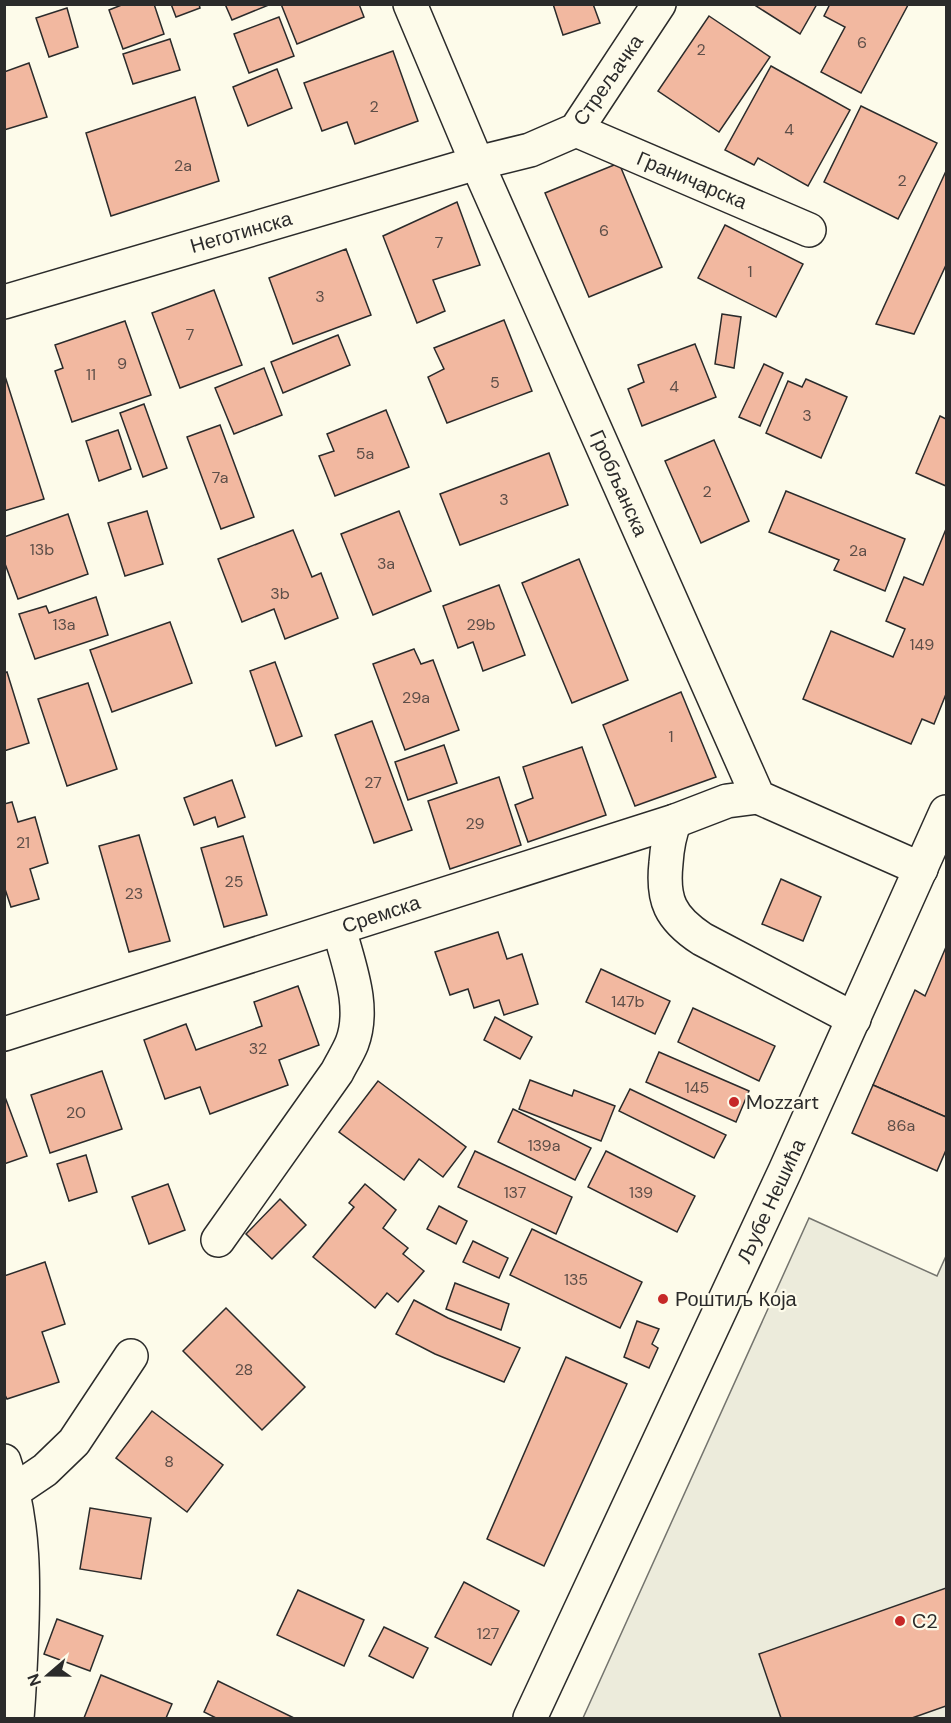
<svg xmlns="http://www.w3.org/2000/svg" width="951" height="1723" font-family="'DM Sans',sans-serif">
<rect width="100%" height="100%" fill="#fdfbea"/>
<!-- green -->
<path fill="#ecebdb" stroke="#74746e" stroke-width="1.5" d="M809 1218 937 1276 946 1256V1718H583Z"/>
<!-- building -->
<g fill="#f2b8a0" stroke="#2b2b2b" stroke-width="1.5">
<path d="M124 4H154L164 34 123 49 109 10Z"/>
<path d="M171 4H199L200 8 176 17Z"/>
<path d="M225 4H271L232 20Z"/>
<path d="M281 4H359L364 17 297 44Z"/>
<path d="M553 4H593L600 23 563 35Z"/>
<path d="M753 4H817L800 34Z"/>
<path d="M830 4 908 5 861 93 821 72 845 27 824 16Z"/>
<path d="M67 8 78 47 49 57 36 18Z"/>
<path d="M709 16 770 57 719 132 658 91Z"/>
<path d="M279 17 294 56 249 73 234 34Z"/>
<path d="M170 39 180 70 133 84 123 54Z"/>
<path d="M393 51 418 121 355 144 347 122 322 131 304 83Z"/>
<path d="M29 63 47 117 4 130V72Z"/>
<path d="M771 66 850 110 808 186 758 158 754 165 725 150Z"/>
<path d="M277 69 292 108 248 126 233 87Z"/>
<path d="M195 97 219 181 111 216 86 133Z"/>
<path d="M861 106 937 143 898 219 824 182Z"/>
<path d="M619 163 662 267 589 297 545 193Z"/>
<path d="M946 171V265L914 334 876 324Z"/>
<path d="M457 202 480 265 433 280 445 311 417 323 383 236Z"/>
<path d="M725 225 803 264 776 317 698 278Z"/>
<path d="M346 249 371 315 293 344 269 278Z"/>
<path d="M214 290 242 365 180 388 152 313Z"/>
<path d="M722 314 741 317 734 368 715 364Z"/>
<path d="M504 320 532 391 447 423 428 377 444 369 434 348Z"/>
<path d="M125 321 151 395 72 422 55 371 63 368 55 345Z"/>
<path d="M338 335 350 365 283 393 271 362Z"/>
<path d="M695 344 716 397 642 426 628 389 644 382 638 365Z"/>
<path d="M764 364 783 373 760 426 739 417Z"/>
<path d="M264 368 282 415 234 434 215 388Z"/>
<path d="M4 373 44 499 4 511Z"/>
<path d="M806 379 847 397 821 458 766 433 788 381 802 387Z"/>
<path d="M144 404 167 468 143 477 120 413Z"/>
<path d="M386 410 409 467 335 496 319 456 334 451 327 434Z"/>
<path d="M940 416 946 419V486L916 473Z"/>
<path d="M220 425 254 517 221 529 187 437Z"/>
<path d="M118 430 131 469 99 481 86 441Z"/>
<path d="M714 440 749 521 701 543 665 461Z"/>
<path d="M549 453 568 505 460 545 440 494Z"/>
<path d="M786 491 905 539 885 591 834 570 839 560 769 532Z"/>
<path d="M147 511 163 564 125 576 108 523Z"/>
<path d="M399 511 431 591 373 615 341 534Z"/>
<path d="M68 514 88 574 18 599 4 561V537Z"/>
<path d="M946 529V694L934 724 922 719 911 744 803 699 831 631 893 657 905 629 886 621 904 577 923 585Z"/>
<path d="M293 530 312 577 321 573 338 618 285 639 274 609 242 622 218 559Z"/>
<path d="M579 559 628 680 572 703 522 583Z"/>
<path d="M499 585 525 655 483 671 473 642 458 648 443 606Z"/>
<path d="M96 597 108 635 35 659 19 614 46 606 49 613Z"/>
<path d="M170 622 192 683 112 712 90 650Z"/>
<path d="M414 649 421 664 433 660 459 730 405 750 373 664Z"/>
<path d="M275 662 302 736 276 746 250 671Z"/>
<path d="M7 672 29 743 4 751V673Z"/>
<path d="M88 683 117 769 67 786 38 699Z"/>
<path d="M681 692 716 777 635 806 603 725Z"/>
<path d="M372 721 412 830 374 843 335 735Z"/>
<path d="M444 745 457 783 408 800 395 762Z"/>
<path d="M582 747 606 815 528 842 515 805 533 798 523 767Z"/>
<path d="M499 777 521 845 450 869 428 801Z"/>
<path d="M232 780 245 817 218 827 215 817 194 825 184 798Z"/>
<path d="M12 802 18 822 35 817 48 863 30 869 39 899 11 907 4 886V804Z"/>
<path d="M139 835 170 941 129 952 99 846Z"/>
<path d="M243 836 267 915 224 927 201 848Z"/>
<path d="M781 879 821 897 803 941 762 924Z"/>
<path d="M498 932 507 959 522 954 538 1004 504 1015 499 1000 474 1008 468 989 450 995 435 952Z"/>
<path d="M946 947V1117L873 1085 915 990 925 996Z"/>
<path d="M601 969 670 1001 655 1034 586 1002Z"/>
<path d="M298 986 319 1045 279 1060 288 1085 210 1114 200 1087 165 1099 144 1040 186 1024 196 1050 262 1026 254 1002Z"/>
<path d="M693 1008 775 1046 759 1081 678 1042Z"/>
<path d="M495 1017 532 1037 520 1059 484 1040Z"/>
<path d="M659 1052 749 1091 736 1122 646 1082Z"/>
<path d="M102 1071 122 1129 50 1153 31 1095Z"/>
<path d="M530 1080 572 1096 574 1090 615 1106 601 1141 519 1109Z"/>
<path d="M378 1081 466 1147 443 1177 419 1159 404 1180 339 1132Z"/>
<path d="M873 1085 946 1117V1150L937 1171 852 1133Z"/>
<path d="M630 1089 726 1135 714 1158 619 1111Z"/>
<path d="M5 1097 27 1156 4 1164V1098Z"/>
<path d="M513 1109 591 1148 575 1180 498 1142Z"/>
<path d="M475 1151 572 1197 556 1234 458 1187Z"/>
<path d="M606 1151 695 1196 677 1232 588 1187Z"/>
<path d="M86 1155 97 1192 69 1201 57 1164Z"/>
<path d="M168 1184 185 1230 149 1244 132 1197Z"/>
<path d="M365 1184 396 1210 383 1228 408 1248 403 1254 424 1271 398 1302 387 1293 375 1308 313 1257 354 1207 349 1203Z"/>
<path d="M280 1199 306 1225 272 1259 246 1234Z"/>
<path d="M439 1206 467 1221 456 1244 427 1229Z"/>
<path d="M532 1229 642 1282 620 1328 510 1275Z"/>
<path d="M473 1241 508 1258 499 1278 463 1262Z"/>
<path d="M45 1262 65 1324 42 1332 59 1382 7 1399 4 1393V1276Z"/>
<path d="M455 1283 509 1304 501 1330 446 1309Z"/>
<path d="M414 1300 448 1318 520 1348 504 1382 435 1354 396 1334Z"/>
<path d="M226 1308 305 1387 262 1430 183 1351Z"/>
<path d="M637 1321 659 1329 652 1344 658 1348 649 1368 624 1357Z"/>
<path d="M566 1357 627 1384 544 1566 487 1539Z"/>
<path d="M152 1411 223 1465 187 1512 116 1458Z"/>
<path d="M90 1508 151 1518 141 1579 80 1569Z"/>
<path d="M464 1582 519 1611 491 1665 435 1637Z"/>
<path d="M946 1588V1706L912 1718H781L759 1654Z"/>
<path d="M298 1590 364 1620 344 1666 277 1635Z"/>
<path d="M57 1619 103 1636 90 1671 44 1654Z"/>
<path d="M384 1627 428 1648 413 1678 369 1656Z"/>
<path d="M101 1675 172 1704 166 1718H84Z"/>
<path d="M218 1681 294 1718H216L204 1712Z"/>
</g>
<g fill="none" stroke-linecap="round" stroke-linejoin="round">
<!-- minor casing -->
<g stroke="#2b2b2b" stroke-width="36">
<g id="minor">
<path d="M410 4 477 163 758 797 921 869"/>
<path d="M576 130 809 230"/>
<path d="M4 302 477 163 530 150 576 130 659 4"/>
<path d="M675 821C669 835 667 848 666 863 662 900 670 918 702 939L854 1019"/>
<path d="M4 1034 675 821 727 801 758 797"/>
<path d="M218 1240 337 1072C342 1062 348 1053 352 1043 366 1006 348 964 339 928"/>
<path d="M4 1461C25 1522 24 1585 21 1649 20 1672 19 1695 17 1718"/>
<path d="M14 1491 45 1470 74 1442 131 1356"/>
</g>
</g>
<!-- major casing -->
<g stroke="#2b2b2b" stroke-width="36">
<path id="major" d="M530 1718 785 1171 946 812"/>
</g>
<!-- minor -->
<use href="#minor" stroke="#fdfbea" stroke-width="33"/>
<!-- major -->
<use href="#major" stroke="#fdfbea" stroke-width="33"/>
</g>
<!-- markers -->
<g fill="#c62828" stroke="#fdfbea" stroke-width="2">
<circle cx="734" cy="1102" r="6"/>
<circle cx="663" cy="1299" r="6"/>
<circle cx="900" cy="1621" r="6"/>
</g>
<g text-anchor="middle" stroke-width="4.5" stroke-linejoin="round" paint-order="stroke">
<!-- number labels -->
<g font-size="16" fill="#5d4e48">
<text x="862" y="48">6</text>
<text x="701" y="55">2</text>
<text x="374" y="112">2</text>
<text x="789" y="135">4</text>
<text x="183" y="171">2a</text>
<text x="902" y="186">2</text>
<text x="604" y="236">6</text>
<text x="439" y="248">7</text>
<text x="750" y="277">1</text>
<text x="320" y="302">3</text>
<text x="190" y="340">7</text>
<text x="122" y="369">9</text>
<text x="91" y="380">11</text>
<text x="495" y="388">5</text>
<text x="674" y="392">4</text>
<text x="807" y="421">3</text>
<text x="365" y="459">5a</text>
<text x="220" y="483">7a</text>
<text x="707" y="497">2</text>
<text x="504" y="505">3</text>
<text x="42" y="555">13b</text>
<text x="858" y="556">2a</text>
<text x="386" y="569">3a</text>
<text x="280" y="599">3b</text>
<text x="64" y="630">13a</text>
<text x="481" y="630">29b</text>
<text x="922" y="650">149</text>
<text x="416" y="703">29a</text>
<text x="671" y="742">1</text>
<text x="373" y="788">27</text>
<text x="475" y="829">29</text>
<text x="23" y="848">21</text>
<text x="234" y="887">25</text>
<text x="134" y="899">23</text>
<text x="628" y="1007">147b</text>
<text x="258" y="1054">32</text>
<text x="697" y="1093">145</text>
<text x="76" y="1118">20</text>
<text x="901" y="1131">86a</text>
<text x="544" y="1151">139a</text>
<text x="515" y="1198">137</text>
<text x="641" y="1198">139</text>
<text x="576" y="1285">135</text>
<text x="244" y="1375">28</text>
<text x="169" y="1467">8</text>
<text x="488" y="1639">127</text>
</g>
<!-- street labels -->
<g font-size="20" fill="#2b2b2b" stroke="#fdfbea">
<text transform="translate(608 80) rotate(-55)" y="7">Стрељачка</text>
<text transform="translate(692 180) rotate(23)" y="7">Граничарска</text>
<text transform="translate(241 232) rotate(-16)" y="7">Неготинска</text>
<text transform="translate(619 483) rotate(66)" y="7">Гробљанска</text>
<text transform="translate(381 914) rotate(-18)" y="7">Сремска</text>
<text transform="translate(771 1201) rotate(-65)" y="7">Љубе Нешића</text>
</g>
<!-- poi labels -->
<g font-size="20" fill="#2b2b2b" stroke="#fdfbea" text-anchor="start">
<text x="746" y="1109">Mozzart</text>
<text x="675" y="1306">Роштиљ Која</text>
<text x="912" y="1628">C2</text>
</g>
</g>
<!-- border -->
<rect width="951" height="1723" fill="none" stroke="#2b2b2b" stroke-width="12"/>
<!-- north arrow -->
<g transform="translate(48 1675) rotate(250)" stroke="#fdfbea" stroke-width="4.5" paint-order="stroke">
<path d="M0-4.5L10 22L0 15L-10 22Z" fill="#2b2b2b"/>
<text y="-9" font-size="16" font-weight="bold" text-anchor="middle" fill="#2b2b2b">N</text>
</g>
</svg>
